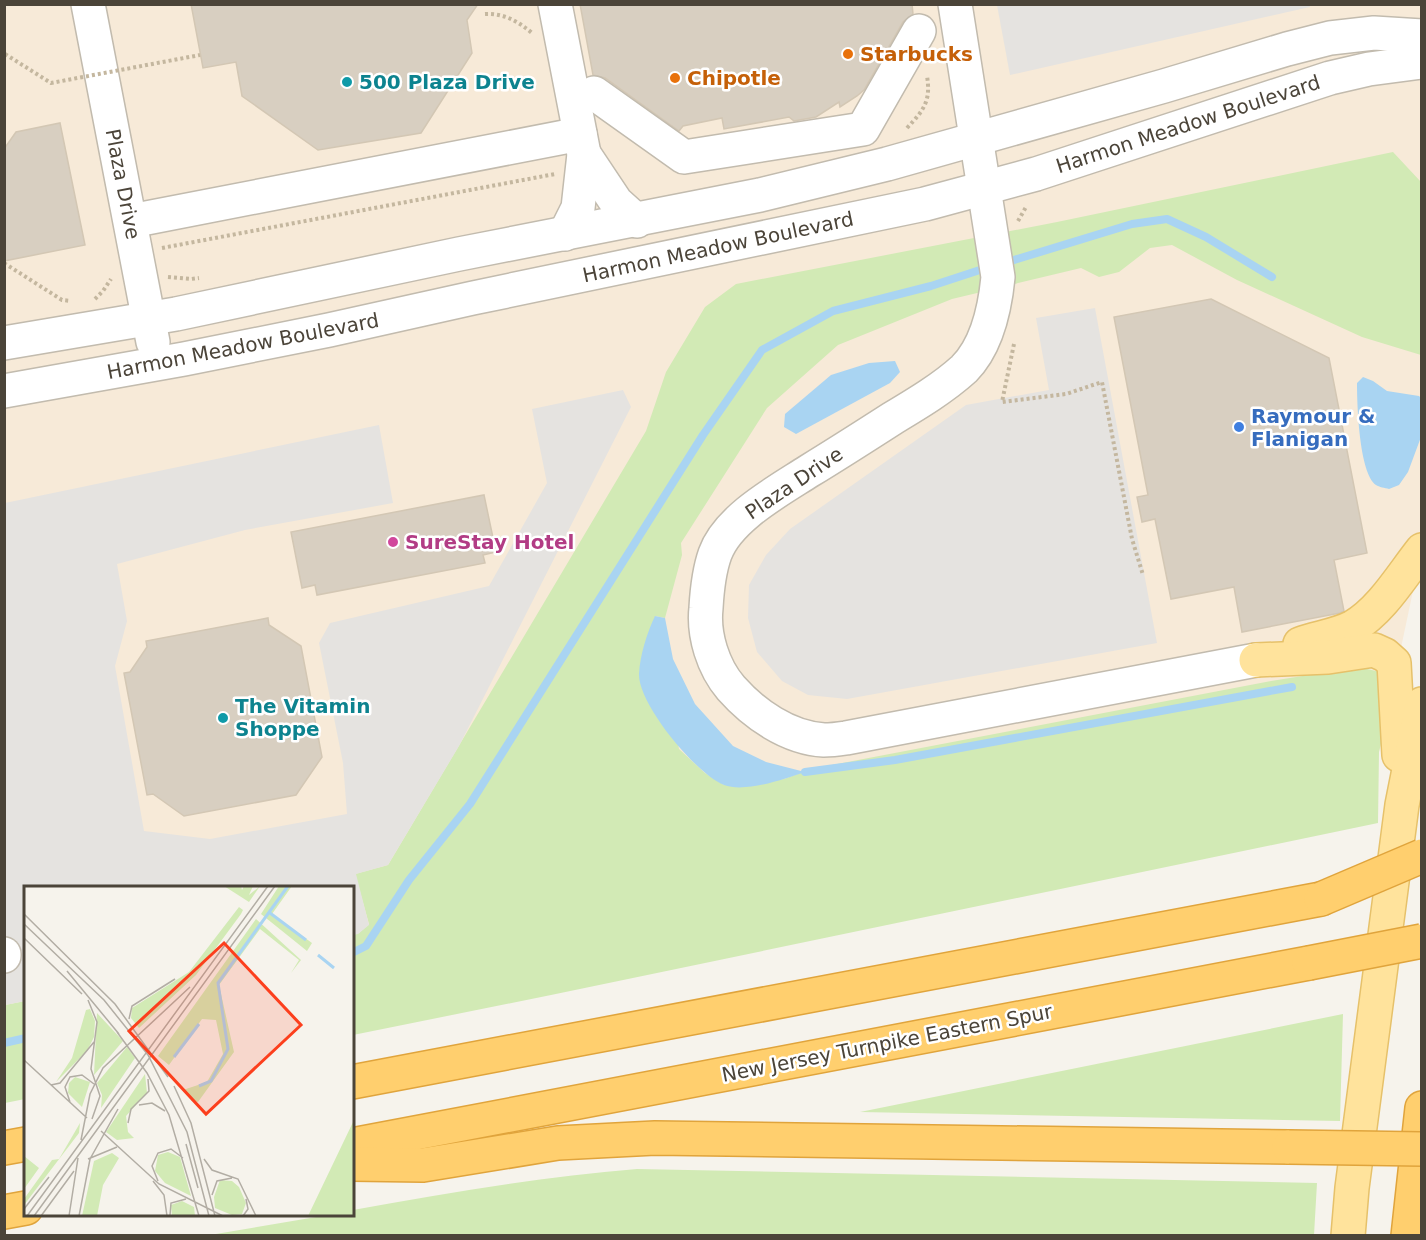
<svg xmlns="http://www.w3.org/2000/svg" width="1426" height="1240" font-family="'DejaVu Sans',sans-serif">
<rect width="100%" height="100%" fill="#f6f3ec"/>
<!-- commercial -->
<path fill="#f7ead8" d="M5 5H1421V553L1379 752 353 935 352 888H26L25 1001 5 1005Z"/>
<!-- green -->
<g fill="#d2eab5">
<path d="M1393 152 1421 182V355L1362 337 1237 280 1172 245 1150 248 1119 272 1099 277 1081 268 952 299 838 345 767 408 681 543 682 555 665 618 655 616 679 749 705 773 724 785 784 779 811 769 1271 681 1359 667 1384 673 1389 710 1379 752 1378 823 551 995 353 1035V935L359 933 369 924 355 874 388 865 646 431 666 372 705 307 736 284 1057 222Z"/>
<path d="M25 1001V1099L5 1103V1005Z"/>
<path d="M1343 1014 1340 1121 860 1112Z"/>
<path d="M637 1169 1317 1183 1314 1235H210L328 1215 352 1214 353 1210C447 1193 541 1177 637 1169Z"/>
</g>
<!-- parking -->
<g fill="#e5e3e0">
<path d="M1309 4 1310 7 1010 75 997 5Z"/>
<path d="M1095 308 1157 643 847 699 808 695 782 681 757 652 748 618 749 585 766 555 790 529 966 405 1049 390 1036 318Z"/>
<path d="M623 390 631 407 459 746 388 865 356 874 369 925 358 934 353 935 352 888H26L25 1001 5 1005V503L379 425 393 503 245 530 117 564 127 621 115 666 144 831 210 839 347 814 343 763 319 643 330 623 489 586 547 483 532 409Z"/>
</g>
<!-- water -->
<g fill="#a9d4f2">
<path d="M895 361 900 372 890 383 796 434 784 427 785 414 831 375 869 363Z"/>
<path d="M1363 377 1373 381 1387 391 1419 396 1421 398V437L1408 472 1399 485 1389 489C1385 488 1379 487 1376 485 1359 473 1357 403 1357 383Z"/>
<path d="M655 616 665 618 673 659 695 704 733 746 766 762 805 772C785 779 745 793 724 785 696 774 638 704 639 674 640 655 647 633 655 616Z"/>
</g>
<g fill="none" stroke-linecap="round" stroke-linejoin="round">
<!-- stream -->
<g stroke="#a9d4f2" stroke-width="8">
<path d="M1004 263 1132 224 1167 219 1206 237 1272 277"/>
<path d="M805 772 895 760 1292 687"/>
<path d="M352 953 366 946 409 880 470 804 703 435 762 350 833 311 931 286 989 267"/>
<path d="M4 1043 26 1038"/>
</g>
</g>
<!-- building -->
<g fill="#d8cfc1" stroke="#d3c7b4" stroke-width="1.5">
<path d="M191 4H478L467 20 472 53 421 133 318 150 242 96 236 62 203 68Z"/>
<path d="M580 4H912L913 14 903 22 864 90 857 96 840 107 839 102 816 117 794 121 789 117 724 129 722 118 683 126 679 131 605 78 593 75Z"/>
<path d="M60 123 85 245 4 261V149L16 132Z"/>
<path d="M1211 299 1329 358 1367 553 1334 560 1344 611 1340 613 1242 632 1234 587 1171 599 1155 519 1142 522 1137 497 1148 495 1114 317Z"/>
<path d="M484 495 496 552 483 555 485 563 317 595 315 585 302 588 291 532Z"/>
<path d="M268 618 269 625 301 646 322 757 296 795 184 816 153 794 147 795 124 673 130 672 147 647 146 641Z"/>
</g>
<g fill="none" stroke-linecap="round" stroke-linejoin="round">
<!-- minor casing -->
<g stroke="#c2bbae" stroke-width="36">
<g id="minor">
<path d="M88 4 153 342"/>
<path d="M555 4 584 154 578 208 565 234"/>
<path d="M955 4 998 277C995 308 987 346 964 369 943 388 918 403 893 418 865 436 837 454 809 471 778 491 728 518 715 554 709 571 707 590 706 608 703 635 713 667 731 688 754 714 788 738 824 740 831 740 839 739 846 738L1256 660"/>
<path d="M594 93 684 157 863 129 919 31"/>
<path d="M584 154 616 202 637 221"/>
<path d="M131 221 580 134"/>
<path d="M4 343 176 314 459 254 760 195 887 164 1164 86 1287 49 1330 38 1374 33 1422 36"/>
<path d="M4 391 184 359 329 330 473 298 925 204 1036 174 1330 78 1369 69 1422 62"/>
<path d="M4 954V956"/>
</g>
</g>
<!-- major casing -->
<g stroke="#e6c16a" stroke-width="36">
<g id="major">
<path d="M1300 644C1317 638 1338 635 1353 627 1382 610 1402 575 1422 550"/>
<path d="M1256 660 1328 657 1374 650 1385 655 1394 663 1399 755"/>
<path d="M1348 1236 1352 1188 1402 805 1422 704"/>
</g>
</g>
<!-- highway casing -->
<g stroke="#e0a43c" stroke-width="36">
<g id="highway">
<path d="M352 1082 1321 899"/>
<path d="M352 1145 1309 963"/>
<path d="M4 1148 26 1144"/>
<path d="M352 1164 423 1165 558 1143 655 1138 1289 1147"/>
<path d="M4 1212 26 1208"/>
<path d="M1408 1236 1422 1108"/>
</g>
</g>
<!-- path -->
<g stroke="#c4b79f" stroke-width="4" stroke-dasharray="3 3" stroke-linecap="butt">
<path d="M485 14C503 13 518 21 532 33"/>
<path d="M907 128C924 110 931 101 927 76"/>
<path d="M1018 221 1026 207"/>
<path d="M162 248 555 174"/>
<path d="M4 263 62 300 71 301"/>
<path d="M168 277 191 279 199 278"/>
<path d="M95 299 103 291 111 279"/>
<path d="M1014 344 1002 402 1066 394 1102 382 1132 539 1143 575"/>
</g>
<!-- minor -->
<use href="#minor" stroke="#fff" stroke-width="33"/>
<!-- major -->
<use href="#major" stroke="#ffe39c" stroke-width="33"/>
<!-- highway -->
<use href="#highway" stroke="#ffcf6e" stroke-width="33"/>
<!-- highway-bridge casing -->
<g stroke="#e0a43c" stroke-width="36" stroke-linecap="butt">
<g id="highway-bridge">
<path d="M1321 899 1422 856"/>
<path d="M1309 963 1422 941"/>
<path d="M1289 1147 1422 1149"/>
</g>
</g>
<!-- path-bridge -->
<path stroke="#c4b79f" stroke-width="4" stroke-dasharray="3 3" stroke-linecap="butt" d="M5 54 51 83 200 55"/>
<!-- highway-bridge -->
<use href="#highway-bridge" stroke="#ffcf6e" stroke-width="33"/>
</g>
<!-- markers -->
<g fill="#e8710a" stroke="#fff" stroke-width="2">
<circle cx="848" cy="54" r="6"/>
<circle cx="675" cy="78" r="6"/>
</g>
<g fill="#0f9aa8" stroke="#fff" stroke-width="2">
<circle cx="347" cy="82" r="6"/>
<circle cx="223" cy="718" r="6"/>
</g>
<circle fill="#3f7fe0" stroke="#fff" stroke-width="2" cx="1239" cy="427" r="6"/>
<circle fill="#d1479c" stroke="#fff" stroke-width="2" cx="393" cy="542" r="6"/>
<g text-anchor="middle" stroke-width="5" stroke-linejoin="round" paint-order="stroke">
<!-- food labels -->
<g font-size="20" font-weight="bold" fill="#c56008" stroke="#fff" text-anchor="start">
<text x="860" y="61">Starbucks</text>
<text x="687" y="85">Chipotle</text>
</g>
<!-- culture labels -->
<g font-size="20" font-weight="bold" fill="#0d838f" stroke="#fff" text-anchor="start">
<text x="359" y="89">500 Plaza Drive</text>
<text x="235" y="713">The Vitamin<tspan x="235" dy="23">Shoppe</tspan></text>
</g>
<!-- street labels -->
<g font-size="20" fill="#4b4439" stroke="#fff">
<text transform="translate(1188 124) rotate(-18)" y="7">Harmon Meadow Boulevard</text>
<text transform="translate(123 184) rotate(79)" y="7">Plaza Drive</text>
<text transform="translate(718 247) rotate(-12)" y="7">Harmon Meadow Boulevard</text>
<text transform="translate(243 346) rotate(-11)" y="7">Harmon Meadow Boulevard</text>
<text transform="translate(794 483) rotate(-34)" y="7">Plaza Drive</text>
<text transform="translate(887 1043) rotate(-11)" y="7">New Jersey Turnpike Eastern Spur</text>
</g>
<!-- shop labels -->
<g font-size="20" font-weight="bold" fill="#366cbe" stroke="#fff" text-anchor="start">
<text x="1251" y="423">Raymour &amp;<tspan x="1251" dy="23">Flanigan</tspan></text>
</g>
<!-- hotel labels -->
<g font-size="20" font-weight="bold" fill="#b23c85" stroke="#fff" text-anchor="start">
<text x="405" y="549">SureStay Hotel</text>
</g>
</g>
<!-- overview -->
<g transform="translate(24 886)">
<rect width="330" height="330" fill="#f6f3ec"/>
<path d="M200 0H217L218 4 220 0H229L225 9 236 0 225 16ZM255 0H268L248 28 288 57 283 65 237 28ZM215 21 219 24 217 28 172 89 115 142 107 132 108 122 165 86ZM232 33 277 74 267 87 275 74 236 43 195 99 210 166 174 216 168 215 159 204 183 196 199 168 192 134 178 133 145 179 134 170ZM66 123 71 135 70 151 63 165 32 196 48 172 62 124ZM73 127 99 155 70 189ZM103 161 111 172 77 222 78 209 73 197ZM121 188 123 207 102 230 104 246 110 252 93 254 82 246ZM51 191 66 196 58 221 44 207 45 197ZM330 234V330H284ZM56 237 55 247 0 319V313L28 274 35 273ZM144 266 156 271 167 310 141 297 131 285 134 269ZM88 267 95 272 79 299 73 330H58L70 275ZM0 270 15 282 0 303ZM196 294 208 295 215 301 222 317 218 328 208 329 191 322 190 311ZM158 315 170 321 171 330H148L147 319Z" fill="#d2eab5"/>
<path fill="none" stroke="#a9d4f2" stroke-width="3" d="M246 27 282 54M294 69 310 82M150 171 175 138M175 200 187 195 204 163 194 97 264 0"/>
<path fill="none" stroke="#b2ada4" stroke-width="1.5" d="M0 28 91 118 144 191M0 38 80 114 124 169 163 246 185 330M0 52 58 108M43 85 95 148M64 114 73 136 67 183 76 210 68 233M105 133 108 120 151 93M93 146 123 187 145 229 175 330M0 174 63 232M27 199 36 197 70 156M150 200 167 237 191 330M46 216 41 201 46 191 58 189 70 198M115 219 128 217 141 225M104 237 107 223 125 205 124 193M77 245 135 298 199 330M57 254 66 208 79 182 166 101M162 258 174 302M64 273 93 261M180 273 188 284 214 293 232 330M129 295 140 309 143 330M134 295 128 280 134 267 147 263 159 272M188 309 193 295 208 292M0 323 25 291M146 329 147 317 162 313M3 330 244 0M10 330 251 0M17 330 50 285M45 330 54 272M55 330 66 273 94 223M219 330 224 323 222 313"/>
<path fill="#fc3f1d" fill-opacity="0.15" stroke="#fc3f1d" stroke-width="3" d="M200 57 277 139 182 228 105 145Z"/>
<rect width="330" height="330" fill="none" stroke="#4b4439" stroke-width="3"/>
</g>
<!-- border -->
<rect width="1426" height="1240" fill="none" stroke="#4b4439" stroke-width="12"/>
</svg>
